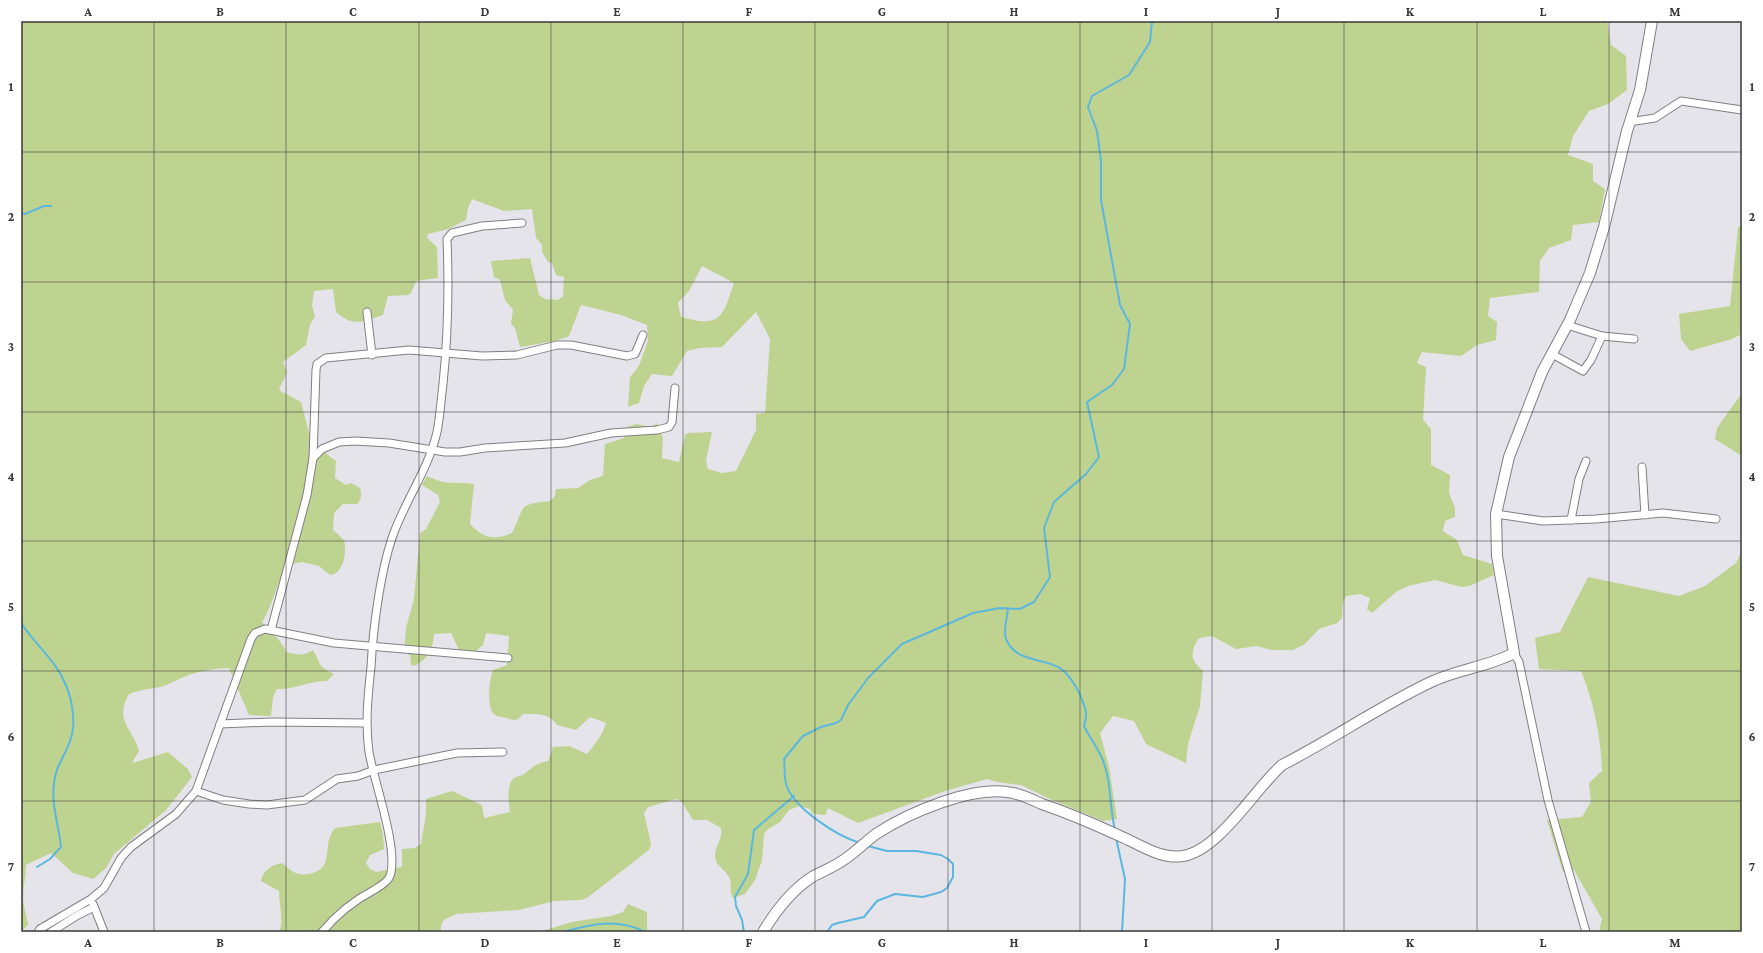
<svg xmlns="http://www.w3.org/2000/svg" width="1763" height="953" font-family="'Crimson Pro',serif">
<rect width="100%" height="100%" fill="#e5e4ea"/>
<!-- green -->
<g fill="#bed38f" fill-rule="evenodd">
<path d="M21 21H1607L1611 45 1626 56 1627 90 1608 104 1589 111 1573 136 1568 155 1593 164V181L1605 189 1599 222 1573 225 1571 240 1549 248 1540 261 1539 292 1490 298 1488 316 1497 322 1496 340 1477 345 1461 356 1422 352 1417 363 1426 367 1423 420 1431 429V465L1450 475 1449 493 1455 508V517L1445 521 1443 531 1457 540 1463 555 1492 564 1494 575 1469 586 1462 587 1435 580 1408 586 1396 592 1372 613 1367 609 1370 598 1360 594 1346 596 1343 602 1342 618 1337 623 1319 629 1305 644 1293 650H1271L1257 646 1236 649 1212 636 1199 638C1189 652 1191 661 1203 671L1200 706 1188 744 1186 763 1146 744 1134 721 1113 716 1100 733 1109 767 1117 819 1103 821 1052 800 1021 785 997 782 987 779 945 791 858 823 828 808 825 815 813 814 810 809 799 806 789 810 780 822 768 829 764 834 762 860 755 880 745 894 733 898C729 891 732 886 730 879 727 870 715 866 715 856 715 846 723 839 721 828L707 820H693L682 802 676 799 648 807 644 813 651 844 649 850 587 898 580 900 554 901 519 910 456 914 444 920 441 925V932H279C284 921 279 904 279 891L261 881C263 870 272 865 282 863 291 871 296 876 309 874 337 869 320 845 335 828L380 822 383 834 384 849 370 855 366 863 370 869 376 872 402 867V849L415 848 421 844 426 814V799L452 791 482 805 484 818 510 812C509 803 506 787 513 779 516 776 521 776 524 774 535 766 534 764 548 761L553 747 569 746 587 754C595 744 602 736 606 723L590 717 576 730 557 725C549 712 536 714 523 714 517 721 515 721 507 718 503 717 498 717 495 715 486 710 489 678 493 670L507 665 509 636 486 633 483 645 476 651 459 650 451 633 434 634C433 650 428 659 414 666L411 665 410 655 404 652 406 628 414 599 420 533 426 529 440 502 438 495 422 485 427 476C447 486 453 481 474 484L470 524C483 538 494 541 512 533 526 505 516 505 550 501L555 496 556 489 578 488 590 480 603 476 605 444 624 438 627 427 636 424 652 427 657 423 663 438 662 458 679 462 685 435 688 433 712 432 706 460 708 469 722 473 736 471 756 430V414L765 413 770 339 756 312 722 347 700 348 687 351 672 376 652 374 644 386 639 403 628 407 630 377 639 366 648 340 647 325 621 315 581 305 569 336 555 341 520 347 515 328 511 324 513 310 505 300 500 280 494 277 491 261 530 258 539 295 545 299 558 300 563 296 564 277 556 275 552 263 548 262 542 252V245L536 238 532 209 504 211 472 199 468 208 466 220 448 229 428 234 427 238 437 247 438 278 416 281 411 293 408 295 388 296 383 315C363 321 354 328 336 312L333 289 314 291 312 306 315 316 310 325 306 345 283 362 287 373 279 389 283 394V392L301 402 311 440C321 446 326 455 336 461L335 478 346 485 351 483 360 488C362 494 361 501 357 504H343L334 513 333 530 344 540C347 551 344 574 330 575L319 566 302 562 286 565C277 584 273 604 262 622 270 631 283 642 286 652 297 655 304 656 313 650 322 665 316 665 334 674L327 681C307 681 295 690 277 689L273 697 271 716 249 715 229 668C220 668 200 671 192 674 181 677 171 684 160 687 149 689 139 690 129 694 114 721 132 727 139 751L132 763 168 752 188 769 192 777 166 810 114 854 106 868 93 879 73 873 51 853 26 865C26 876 23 887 23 897 23 906 27 916 28 925L21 932ZM702 266 734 283C722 318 721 328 681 317L678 303 689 291Z"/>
<path d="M1742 225V334L1732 339 1690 351 1681 339 1679 314 1730 306 1738 227Z"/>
<path d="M1742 393V456L1715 439 1717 428Z"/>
<path d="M1742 550V932H1599L1602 919 1574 870 1563 872 1547 820 1582 817 1591 802 1589 783 1602 771C1601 737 1594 703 1581 671L1539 669 1535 638 1560 632 1588 577 1679 596 1705 586 1736 563Z"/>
<path d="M628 904 647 912V932H539L572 922 611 916 623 912Z"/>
</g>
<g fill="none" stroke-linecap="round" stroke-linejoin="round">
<!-- stream -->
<g stroke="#5cb7df" stroke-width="2">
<path d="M21 213 25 214 44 206H51"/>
<path d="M1008 609C1007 618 1003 631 1006 639 1017 665 1046 656 1064 671 1070 677 1078 689 1081 697 1086 711 1088 712 1084 726 1089 736 1096 746 1101 756 1112 779 1109 806 1115 830"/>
<path d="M21 623C33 642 54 659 63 679 72 696 77 723 70 741 65 756 55 767 54 784 51 805 59 826 61 847L50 859 37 867"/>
<path d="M1116 838 1125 879 1122 932"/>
<path d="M860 843C837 836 793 808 786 784 784 776 785 767 784 759L803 736 821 727 836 723 841 720 848 705 868 678 902 644 973 613 1000 608 1020 609 1034 602 1050 577 1044 528 1054 502 1086 474 1099 457 1087 402 1112 385 1124 369 1130 324 1120 305 1101 200V161L1097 131 1088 107 1092 96 1129 75 1150 42 1152 21"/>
<path d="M563 932C591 924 618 918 645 932"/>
<path d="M744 932 742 920 736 906 735 897 748 874 754 830 794 796"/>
<path d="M827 932 832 925 838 923 864 917 877 901 895 894 923 897 941 892 947 888 953 877V864L948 859 941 855 916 851H887L868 846"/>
</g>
<!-- street casing -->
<g stroke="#807f84" stroke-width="9">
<g id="street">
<path d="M1629 122 1655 118 1681 101 1742 110"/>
<path d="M367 312 372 355"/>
<path d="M1602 336 1634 339"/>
<path d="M1552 354 1583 371 1591 360 1602 336 1567 325"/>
<path d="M313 458 316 370 317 364 326 358 409 350 482 356 517 355 557 345H571L627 356 635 354 643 335"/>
<path d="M1642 467 1645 515"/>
<path d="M1496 514 1543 521 1596 519 1663 513 1716 519"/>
<path d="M1571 520 1579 479 1586 461"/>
<path d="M271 630 307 495 313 458 322 449 339 442 355 441 389 443 445 452H460L485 448 565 443 611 433 657 430 669 427 672 422 675 388"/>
<path d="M1514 653 1519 662 1548 800 1586 932"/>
<path d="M220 724 271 722 366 723"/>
<path d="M196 791 223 800 249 804 267 805 305 800 337 779 358 776 374 770 457 753 503 752"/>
<path d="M93 904 104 932"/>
<path d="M38 932 40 929 91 899 104 888 121 858 131 847 176 814 196 791 251 639 255 633 265 629 334 643 508 658"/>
<path d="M51 932 78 915 94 907"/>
<path d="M322 932C337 914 353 901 374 890 379 887 388 882 390 876 399 849 374 782 369 752 365 723 368 695 371 667 373 629 380 574 392 538 404 502 428 471 437 432 440 417 441 400 443 384 448 336 449 288 447 239L452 233 482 226 522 223"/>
</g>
</g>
<!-- secondary casing -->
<g stroke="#807f84" stroke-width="12">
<path id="secondary" d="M763 932C775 912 792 890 812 877 823 871 834 867 845 859 856 852 865 842 876 834 908 813 974 784 1013 793 1023 795 1033 800 1042 804 1068 813 1094 824 1120 836 1139 844 1161 860 1183 856 1219 850 1255 789 1282 765 1333 739 1380 706 1431 682 1458 669 1488 667 1514 653L1497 556 1496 514 1509 457 1542 372 1570 320 1590 273 1604 227 1627 131 1640 90 1652 21"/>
</g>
<!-- street -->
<use href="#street" stroke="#fff" stroke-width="7"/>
<!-- secondary -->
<use href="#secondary" stroke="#fff" stroke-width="10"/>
</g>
<!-- grid -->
<path fill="none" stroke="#373739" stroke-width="1" stroke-opacity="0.55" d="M154 21V932M286 21V932M419 21V932M551 21V932M683 21V932M815 21V932M948 21V932M1080 21V932M1212 21V932M1344 21V932M1477 21V932M1609 21V932M21 152H1742M21 282H1742M21 412H1742M21 541H1742M21 671H1742M21 801H1742"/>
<!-- border -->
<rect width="1763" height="953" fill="none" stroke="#ffffff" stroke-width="44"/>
<rect x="22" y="22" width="1719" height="909" fill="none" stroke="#373739" stroke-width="1.5"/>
<g font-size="13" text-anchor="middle" font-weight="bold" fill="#373739">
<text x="88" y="16">A</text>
<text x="220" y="16">B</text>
<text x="353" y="16">C</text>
<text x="485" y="16">D</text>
<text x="617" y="16">E</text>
<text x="749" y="16">F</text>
<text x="882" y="16">G</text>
<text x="1014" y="16">H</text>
<text x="1146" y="16">I</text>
<text x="1278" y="16">J</text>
<text x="1410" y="16">K</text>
<text x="1543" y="16">L</text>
<text x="1675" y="16">M</text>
<text x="11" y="91">1</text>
<text x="1752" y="91">1</text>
<text x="11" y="221">2</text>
<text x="1752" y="221">2</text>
<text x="11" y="351">3</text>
<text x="1752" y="351">3</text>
<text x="11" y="481">4</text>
<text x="1752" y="481">4</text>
<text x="11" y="611">5</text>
<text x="1752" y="611">5</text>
<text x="11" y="741">6</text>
<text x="1752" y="741">6</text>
<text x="11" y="871">7</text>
<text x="1752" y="871">7</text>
<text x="88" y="947">A</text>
<text x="220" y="947">B</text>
<text x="353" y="947">C</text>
<text x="485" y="947">D</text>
<text x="617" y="947">E</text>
<text x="749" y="947">F</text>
<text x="882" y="947">G</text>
<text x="1014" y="947">H</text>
<text x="1146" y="947">I</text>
<text x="1278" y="947">J</text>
<text x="1410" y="947">K</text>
<text x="1543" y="947">L</text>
<text x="1675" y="947">M</text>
</g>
</svg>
